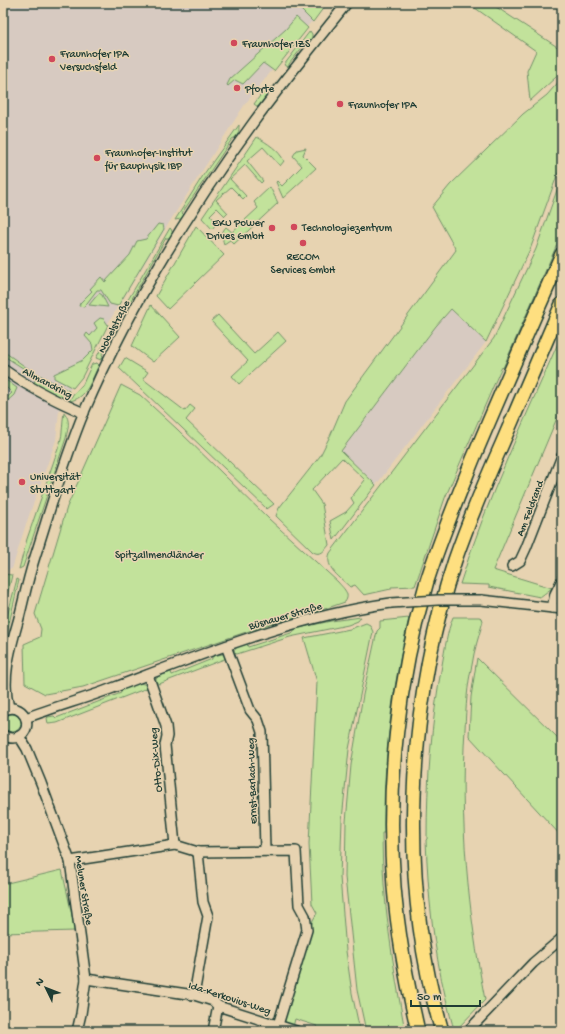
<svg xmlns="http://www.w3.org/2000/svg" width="565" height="1034" font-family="'Gochi Hand',sans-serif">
<rect width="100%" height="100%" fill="#e7d3b1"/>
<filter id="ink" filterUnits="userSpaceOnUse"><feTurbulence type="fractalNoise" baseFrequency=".025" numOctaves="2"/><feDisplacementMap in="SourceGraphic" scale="8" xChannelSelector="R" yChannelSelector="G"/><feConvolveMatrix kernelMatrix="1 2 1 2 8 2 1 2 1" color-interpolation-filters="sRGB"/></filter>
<g filter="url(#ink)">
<!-- built -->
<g fill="#d7cac1">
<path d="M3 3H328L312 23 311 22 245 104 172 218 70 386 71 387 59 411 56 440 26 524 12 569 3 570Z"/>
<path d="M451 309 486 342 376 485 341 451 436 326Z"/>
</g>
<!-- green -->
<g fill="#c2e29b" stroke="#709068">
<path d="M294 3H327L313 22Z"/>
<path d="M468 3H490L562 50V70L556 77 530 101 527 71 536 51Z"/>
<path d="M296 17 308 28 274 71 263 63 243 84 235 80 228 86 227 85 230 79 286 29Z"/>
<path d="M310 31 312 34V40L307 45H304L289 64V67L284 65Z"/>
<path d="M562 78V162L531 247 486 342 451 309 436 326 341 451 376 485 334 540 330 521 346 512 354 503 351 498 365 480 342 458 312 490 322 504 329 545C324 551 321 556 313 552L276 516 279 508 320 456 331 434 345 401 456 250 432 207 450 185 523 114 547 95Z"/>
<path d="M273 87 258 107 254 104 265 89Z"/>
<path d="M239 125C239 132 239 136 232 139L182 213 184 215 181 219 175 220 204 174Z"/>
<path d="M257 137C267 143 279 150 284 161L280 166 263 147 247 161 263 181 261 183 245 165 230 179 246 196 243 199 231 187 216 200 228 213 225 216 217 208 210 215 217 223 212 229 202 218Z"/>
<path d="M306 148 303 155 316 168 283 198 276 182 277 181 282 186 302 166 293 156 297 150Z"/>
<path d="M562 176V233L503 368 502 367 499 373 445 498 415 586 391 587V589L364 595 355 585 350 587C341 578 324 568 330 553L494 338 536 249Z"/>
<path d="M270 187 278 203 234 244 230 240 224 244C222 238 221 232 226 227L232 232 258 208 254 202Z"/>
<path d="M158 224 163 225 164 229 118 306 110 304 101 290H97L84 307 79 306 80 303 92 291 90 289 101 277 105 282 130 255 137 241 146 239Z"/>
<path d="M196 226 224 255 168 309 156 296Z"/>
<path d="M170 228 171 229 173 234 171 238H166L125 311 122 310Z"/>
<path d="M99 293 102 295 108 307 89 305Z"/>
<path d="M151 305 180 337 153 362 132 346Z"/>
<path d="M218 315 254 354 278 332 286 341 239 384 232 376 248 361 211 321Z"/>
<path d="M100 318 104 319 108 325 82 377 73 388 54 378V374L83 360 93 350 92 344 85 336 87 333 90 336 97 328 94 323Z"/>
<path d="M117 321 119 322 102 354 103 357 101 360 96 358Z"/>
<path d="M562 334V406L493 570 552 588 540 597 489 587V585L460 584C487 498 526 417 562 334Z"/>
<path d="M3 351 30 370 69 391 64 400 33 384 37 377 4 356Z"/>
<path d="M125 358 148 372 143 379 185 411 190 405 195 409 186 420 274 504 267 509 119 368Z"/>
<path d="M97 363 99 365C91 380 87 399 69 401L74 393 82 386 92 364Z"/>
<path d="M3 378 17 388 14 395 3 405V401L12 393 3 384Z"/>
<path d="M121 385 140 395 177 429 269 519 338 582C343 588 351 594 345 602L316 612 276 622 83 687 45 694 25 683 24 644 40 637 41 629 35 614 67 507Z"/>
<path d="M64 412C71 421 68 428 66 438L23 567 19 569 27 539 60 443C63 433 62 423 64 412Z"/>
<path d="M3 574 12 575 3 613Z"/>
<path d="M17 579 19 580 6 637H3V632Z"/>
<path d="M361 617 358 621 348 625 290 637 237 654 234 653V651L237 647 247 644 248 647 294 632V629L331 621Z"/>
<path d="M453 617H479L482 618 483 621C479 636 474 650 472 665 467 686 466 707 465 729 459 820 468 911 485 1000L455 1031C451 1022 449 1009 446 999 433 947 428 893 426 840L427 839C427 781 431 723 442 665 445 649 447 632 453 617Z"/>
<path d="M409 618C392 689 383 760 384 833H382C382 900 393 965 405 1031H366L357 990 345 877 346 822 351 765 363 695 377 631 380 628V621Z"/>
<path d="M366 623 370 625 373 632 349 749 342 820 340 877 346 951 352 993 360 1031H317V1026L295 1019 293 1027 283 1023 313 920 317 913 312 904 309 844 317 682 304 638 350 629Z"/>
<path d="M223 654 227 658 159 684 156 682V679L159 676 171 672 172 675 212 659V656Z"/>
<path d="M477 658 562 742V837L469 736 471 697Z"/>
<path d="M140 683 147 685V688L57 723 48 724 47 718 48 717 54 716 56 718 121 693 120 690Z"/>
<circle cx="12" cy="723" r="9"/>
<path d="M62 870 74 924 75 931 3 933V884Z"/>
</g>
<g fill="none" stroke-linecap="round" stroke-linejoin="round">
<!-- minor casing -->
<g stroke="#1f3d34" stroke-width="12">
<g id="minor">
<path d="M3 369C28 387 56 401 84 413"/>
<path d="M512 566 520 561 526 548 562 456"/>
<path d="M481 600 562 609"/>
<path d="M552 608 555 594 562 580"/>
<path d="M226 646 250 710 258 720 262 732 265 850"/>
<path d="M148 675 166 726 167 736 165 745 175 845"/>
<path d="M9 708C1 678 11 646 19 618 24 598 28 579 34 560 50 510 64 460 84 412 128 310 187 213 253 123 283 82 315 43 347 3"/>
<path d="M3 711C22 699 37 728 18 737 13 739 8 738 3 735"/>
<path d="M26 718C57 706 88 698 118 686 207 652 297 616 391 603"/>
<path d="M19 736 27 749 41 783 70 861 86 979 81 1014 77 1031"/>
<path d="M70 861 175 845 198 852 296 851 299 905 305 916 307 930 278 1025"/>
<path d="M86 979 194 995 213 1001 218 1006 296 1031"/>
<path d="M194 995 208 916 203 902 198 852"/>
<path d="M213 1031 218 1006"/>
<path d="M468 1031 533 963 562 938"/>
</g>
</g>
<!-- highway casing -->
<g stroke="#1f3d34" stroke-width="16">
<g id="highway">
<path d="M418 1031C407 984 398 935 394 887 386 785 398 679 427 581 440 540 457 499 473 459 502 390 532 322 562 254"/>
<path d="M442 1031C398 884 407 705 455 560 469 520 485 482 502 444 522 397 542 351 562 304"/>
</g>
</g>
<!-- minor -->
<use href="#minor" stroke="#e7d3b1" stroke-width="9"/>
<!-- highway -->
<use href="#highway" stroke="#fedf80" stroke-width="13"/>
<!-- minor-bridge casing -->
<g stroke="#1f3d34" stroke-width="12" stroke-linecap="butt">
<path id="minor-bridge" d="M391 603 438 600H481"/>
</g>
<!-- minor-bridge -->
<use href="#minor-bridge" stroke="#e7d3b1" stroke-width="9"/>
</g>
</g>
<!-- markers -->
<g fill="#d1495b" stroke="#e7d3b1" stroke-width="1.5">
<circle cx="234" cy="43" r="4"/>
<circle cx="52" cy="59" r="4"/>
<circle cx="237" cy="88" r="4"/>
<circle cx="340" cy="104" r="4"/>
<circle cx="97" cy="158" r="4"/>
<circle cx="294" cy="227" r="4"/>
<circle cx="272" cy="228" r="4"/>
<circle cx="303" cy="243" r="4"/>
<circle cx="22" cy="482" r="4"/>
</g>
<g text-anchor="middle" stroke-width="3" stroke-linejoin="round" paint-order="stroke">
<!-- poi labels -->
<g font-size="11" fill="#1f3d34" stroke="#e7d3b1" text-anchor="start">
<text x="242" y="47">Fraunhofer IZS</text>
<text x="60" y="57">Fraunhofer IPA<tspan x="60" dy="13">Versuchsfeld</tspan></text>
<text x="245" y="92">Pforte</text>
<text x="348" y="108">Fraunhofer IPA</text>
<text x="105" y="156">Fraunhofer-Institut<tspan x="105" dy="13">für Bauphysik IBP</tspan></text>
<text x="264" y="226" text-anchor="end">EKU Power<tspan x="264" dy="13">Drives GmbH</tspan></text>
<text x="302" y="231">Technologiezentrum</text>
<text x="303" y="260" text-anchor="middle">RECOM<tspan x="303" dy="13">Services GmbH</tspan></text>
<text x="30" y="480">Universität<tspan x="30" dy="13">Stuttgart</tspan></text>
</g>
<!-- street labels -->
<g font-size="11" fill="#1f3d34" stroke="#e7d3b1">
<text transform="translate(113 326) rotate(-63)" y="4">Nobelstraße</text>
<text transform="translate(48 382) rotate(28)" y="4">Allmandring</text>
<text transform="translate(529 508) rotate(-69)" y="4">Am Feldrand</text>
<text transform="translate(285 615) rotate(-16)" y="4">Büsnauer Straße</text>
<text transform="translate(155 760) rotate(-95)" y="4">Otto-Dix-Weg</text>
<text transform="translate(251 781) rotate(-92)" y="4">Ernst-Barlach-Weg</text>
<text transform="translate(85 890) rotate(81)" y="4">Meluner Straße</text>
<text transform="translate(230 997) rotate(18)" y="4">Ida-Kerkovius-Weg</text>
</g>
<!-- park labels -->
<g font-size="11" fill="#274539" stroke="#e7d3b1">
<text x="159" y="558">Spitzallmendländer</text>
</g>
</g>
<!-- margin -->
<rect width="565" height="1034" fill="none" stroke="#e7d3b1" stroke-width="16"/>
<rect x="8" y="8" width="549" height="1018" fill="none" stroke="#1f3d34" stroke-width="1.5" filter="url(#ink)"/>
<!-- north arrow -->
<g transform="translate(46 988) rotate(313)" stroke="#e7d3b1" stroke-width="3" paint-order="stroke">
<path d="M0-3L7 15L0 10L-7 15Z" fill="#1f3d34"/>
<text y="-6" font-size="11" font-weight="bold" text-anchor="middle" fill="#1f3d34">N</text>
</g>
<!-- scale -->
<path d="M411 1000v6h69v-6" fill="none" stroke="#1f3d34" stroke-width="2"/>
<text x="417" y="1000" font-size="12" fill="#1f3d34" stroke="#e7d3b1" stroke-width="3" paint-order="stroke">50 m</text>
</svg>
